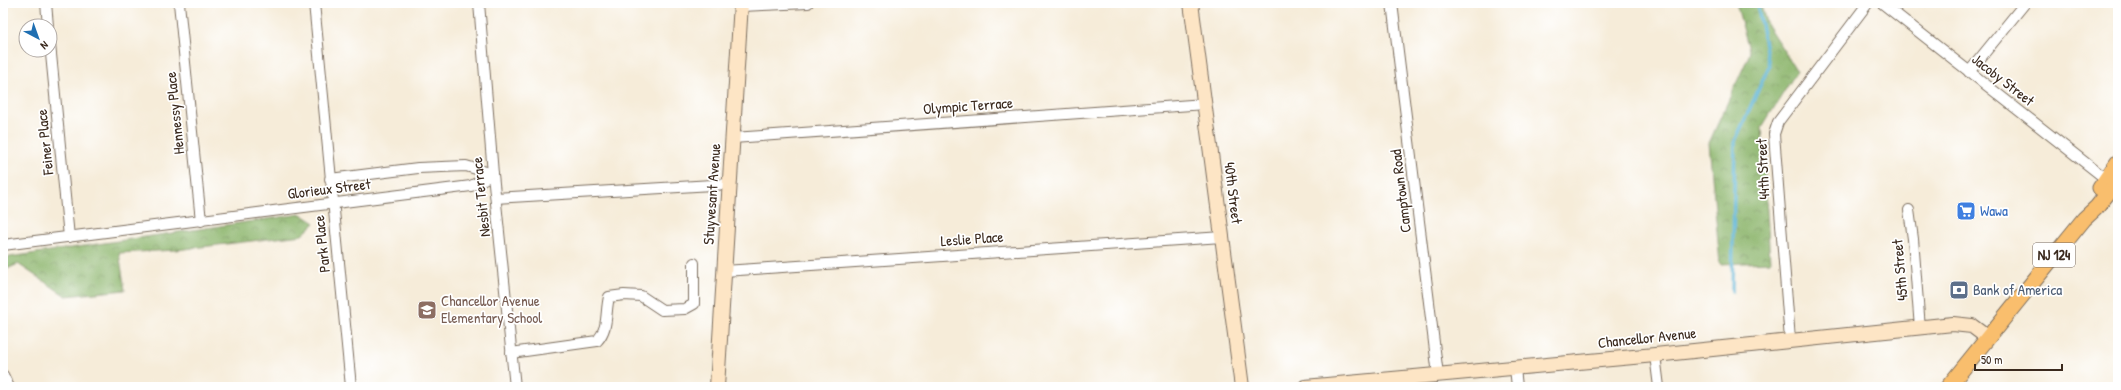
<svg xmlns="http://www.w3.org/2000/svg" width="2121" height="390" font-family="'Patrick Hand',sans-serif">
<defs>
<pattern id="forest-crowns" width="20" height="18" patternUnits="userSpaceOnUse"><rect width="20" height="18" fill="#8cb56c"/><path d="M2 6a3 3 0 1 1 6 0M12 15a3 3 0 1 1 6 0" fill="none" stroke="#749358"/></pattern>
</defs>
<rect width="100%" height="100%" fill="#fff"/>
<filter id="ink" filterUnits="userSpaceOnUse"><feTurbulence type="fractalNoise" baseFrequency=".025" numOctaves="2"/><feDisplacementMap in="SourceGraphic" scale="8" xChannelSelector="R" yChannelSelector="G"/><feConvolveMatrix kernelMatrix="1 2 1 2 8 2 1 2 1" color-interpolation-filters="sRGB"/></filter>
<filter id="wash" filterUnits="userSpaceOnUse"><feTurbulence type="fractalNoise" baseFrequency=".012" numOctaves="4" result="noise"/><feDisplacementMap in="SourceGraphic" scale="16" xChannelSelector="R" yChannelSelector="G"/><feGaussianBlur stdDeviation="0.9" result="paint"/><feColorMatrix in="noise" values="0 0 0 0 0 0 0 0 0 0 0 0 0 0 0 0 0 1.4 0 .05"/><feComposite in="paint" operator="in"/></filter>
<g filter="url(#wash)">
<rect width="100%" height="100%" fill="#f6ecd9"/>
<!-- forest -->
<g fill="url(#forest-crowns)" stroke="#647045">
<path d="M1736 3H1760L1767 25 1797 71 1762 127 1770 262 1720 264 1709 143 1750 53Z"/>
<path d="M301 214 315 223 302 235 176 250 119 253 125 290 66 296 18 264 3 271V258Z"/>
</g>
<g fill="none" stroke-linecap="round" stroke-linejoin="round">
<!-- stream -->
<path stroke="#55b1d3" stroke-width="3.5" d="M1732 291 1735 141 1769 66 1757 3"/>
</g>
</g>
<g filter="url(#ink)">
<g fill="none" stroke-linecap="round" stroke-linejoin="round">
<!-- street casing -->
<g stroke="#7c6e5f" stroke-width="12">
<g id="street">
<path d="M46 3 48 26"/>
<path d="M179 3 201 221"/>
<path d="M314 3 351 387"/>
<path d="M479 3 493 174 515 387"/>
<path d="M1392 3 1438 375"/>
<path d="M1882 3 2106 179"/>
<path d="M741 6 808 3"/>
<path d="M50 44 69 237"/>
<path d="M1969 72 2025 3"/>
<path d="M733 138 1205 104"/>
<path d="M330 179 418 168 466 166 493 174"/>
<path d="M496 198 729 184"/>
<path d="M1909 210 1913 239 1920 328"/>
<path d="M3 245 471 186 493 174"/>
<path d="M724 271 1222 237"/>
<path d="M1790 340 1774 134 1778 122 1868 3"/>
<path d="M511 353 597 341C609 328 605 313 609 297L624 295 641 296 662 310 685 309 694 304V263"/>
<path d="M1655 355 1659 387"/>
<path d="M1515 368 1517 387"/>
<path d="M3 375 9 387"/>
</g>
</g>
<!-- secondary casing -->
<g stroke="#7c6e5f" stroke-width="16">
<g id="secondary">
<path d="M1191 3 1242 387"/>
<path d="M717 387 741 3"/>
<path d="M1305 387 1655 355 1953 324 1972 326 1988 338"/>
</g>
</g>
<!-- primary casing -->
<g stroke="#7c6e5f" stroke-width="17">
<g id="primary">
<path d="M2100 188 2118 162"/>
<path d="M1948 387 2084 219 2097 207 2118 180"/>
</g>
</g>
<!-- street -->
<use href="#street" stroke="#fff" stroke-width="10"/>
<!-- secondary -->
<use href="#secondary" stroke="#fde5c5" stroke-width="14"/>
<!-- primary -->
<use href="#primary" stroke="#f9be6d" stroke-width="15"/>
</g>
</g>
<!-- icons -->
<defs>
<g id="supermarket-square" transform="scale(1)"><rect x="-9" y="-9" width="18" height="18" rx="4" fill="#3f7fe0" stroke="#fff"/><path d="M-6-5.5h2.5l.6 2H6L4.5 2H-2.5L-4.4-4H-6ZM-1.5 3.2a1.3 1.3 0 1 0 .1 0ZM3 3.2a1.3 1.3 0 1 0 .1 0Z" fill="#fff"/></g>
<g id="bank-square" transform="scale(1)"><rect x="-9" y="-9" width="18" height="18" rx="4" fill="#5c6f8a" stroke="#fff"/><path d="M-6-4H6V4H-6ZM0-2.3a2.3 2.3 0 1 0 0 4.6a2.3 2.3 0 1 0 0-4.6Z" fill="#fff"/></g>
<g id="school-square" transform="scale(1)"><rect x="-9" y="-9" width="18" height="18" rx="4" fill="#8d6e63" stroke="#fff"/><path d="M0-5L7-2L0 1L-7-2ZM-4 1L0 2.5L4 1V4Q0 6-4 4Z" fill="#fff"/></g>
</defs>
<g fill-rule="evenodd">
<use href="#supermarket-square" x="1966" y="211"/>
<use href="#bank-square" x="1959" y="290"/>
<use href="#school-square" x="427" y="310"/>
</g>
<g text-anchor="middle" stroke-width="3.5" stroke-linejoin="round" paint-order="stroke">
<!-- shield labels -->
<rect fill="#fff" stroke="#766a62" stroke-width="1" x="2033" y="243" width="42" height="24" rx="3"/>
<g font-size="14" font-weight="bold" fill="#3b2a1e">
<text x="2054" y="260">NJ 124</text>
</g>
<!-- street labels -->
<g font-size="15" fill="#3b2a1e" stroke="#fff">
<text transform="translate(2003 80) rotate(38)" y="5">Jacoby Street</text>
<text transform="translate(968 106) rotate(-4)" y="5">Olympic Terrace</text>
<text transform="translate(175 113) rotate(-96)" y="5">Hennessy Place</text>
<text transform="translate(45 142) rotate(-96)" y="5">Feiner Place</text>
<text transform="translate(1763 169) rotate(-93)" y="5">44th Street</text>
<text transform="translate(329 189) rotate(-7)" y="5">Glorieux Street</text>
<text transform="translate(1401 191) rotate(-97)" y="5">Camptown Road</text>
<text transform="translate(1233 193) rotate(83)" y="5">40th Street</text>
<text transform="translate(712 194) rotate(-86)" y="5">Stuyvesant Avenue</text>
<text transform="translate(481 197) rotate(-96)" y="5">Nesbit Terrace</text>
<text transform="translate(972 239) rotate(-4)" y="5">Leslie Place</text>
<text transform="translate(322 244) rotate(-96)" y="5">Park Place</text>
<text transform="translate(1900 270) rotate(-95)" y="5">45th Street</text>
<text transform="translate(1647 338) rotate(-6)" y="5">Chancellor Avenue</text>
</g>
<!-- shop labels -->
<g font-size="15" fill="#366cbe" stroke="#fff" text-anchor="start">
<text x="1980" y="216">Wawa</text>
</g>
<!-- service labels -->
<g font-size="15" fill="#4e5e75" stroke="#fff" text-anchor="start">
<text x="1973" y="295">Bank of America</text>
</g>
<!-- education labels -->
<g font-size="15" fill="#785e54" stroke="#fff" text-anchor="start">
<text x="441" y="306">Chancellor Avenue<tspan x="441" dy="17">Elementary School</tspan></text>
</g>
</g>
<!-- margin -->
<rect width="2121" height="390" fill="none" stroke="#fff" stroke-width="16"/>
<!-- north arrow -->
<g transform="translate(38 38) rotate(139)"><circle r="19" fill="#ffffff" stroke="#b1aaa5"/>
<path d="M0-3L7 15L0 10L-7 15Z" fill="#1f6fb2"/>
<text y="-6" font-size="11" font-weight="bold" text-anchor="middle" fill="#3b2a1e">N</text>
</g>
<!-- scale -->
<path d="M1975 364v6h87v-6" fill="none" stroke="#3b2a1e" stroke-width="2"/>
<text x="1981" y="364" font-size="12" fill="#3b2a1e" stroke="#ffffff" stroke-width="3" paint-order="stroke">50 m</text>
</svg>
